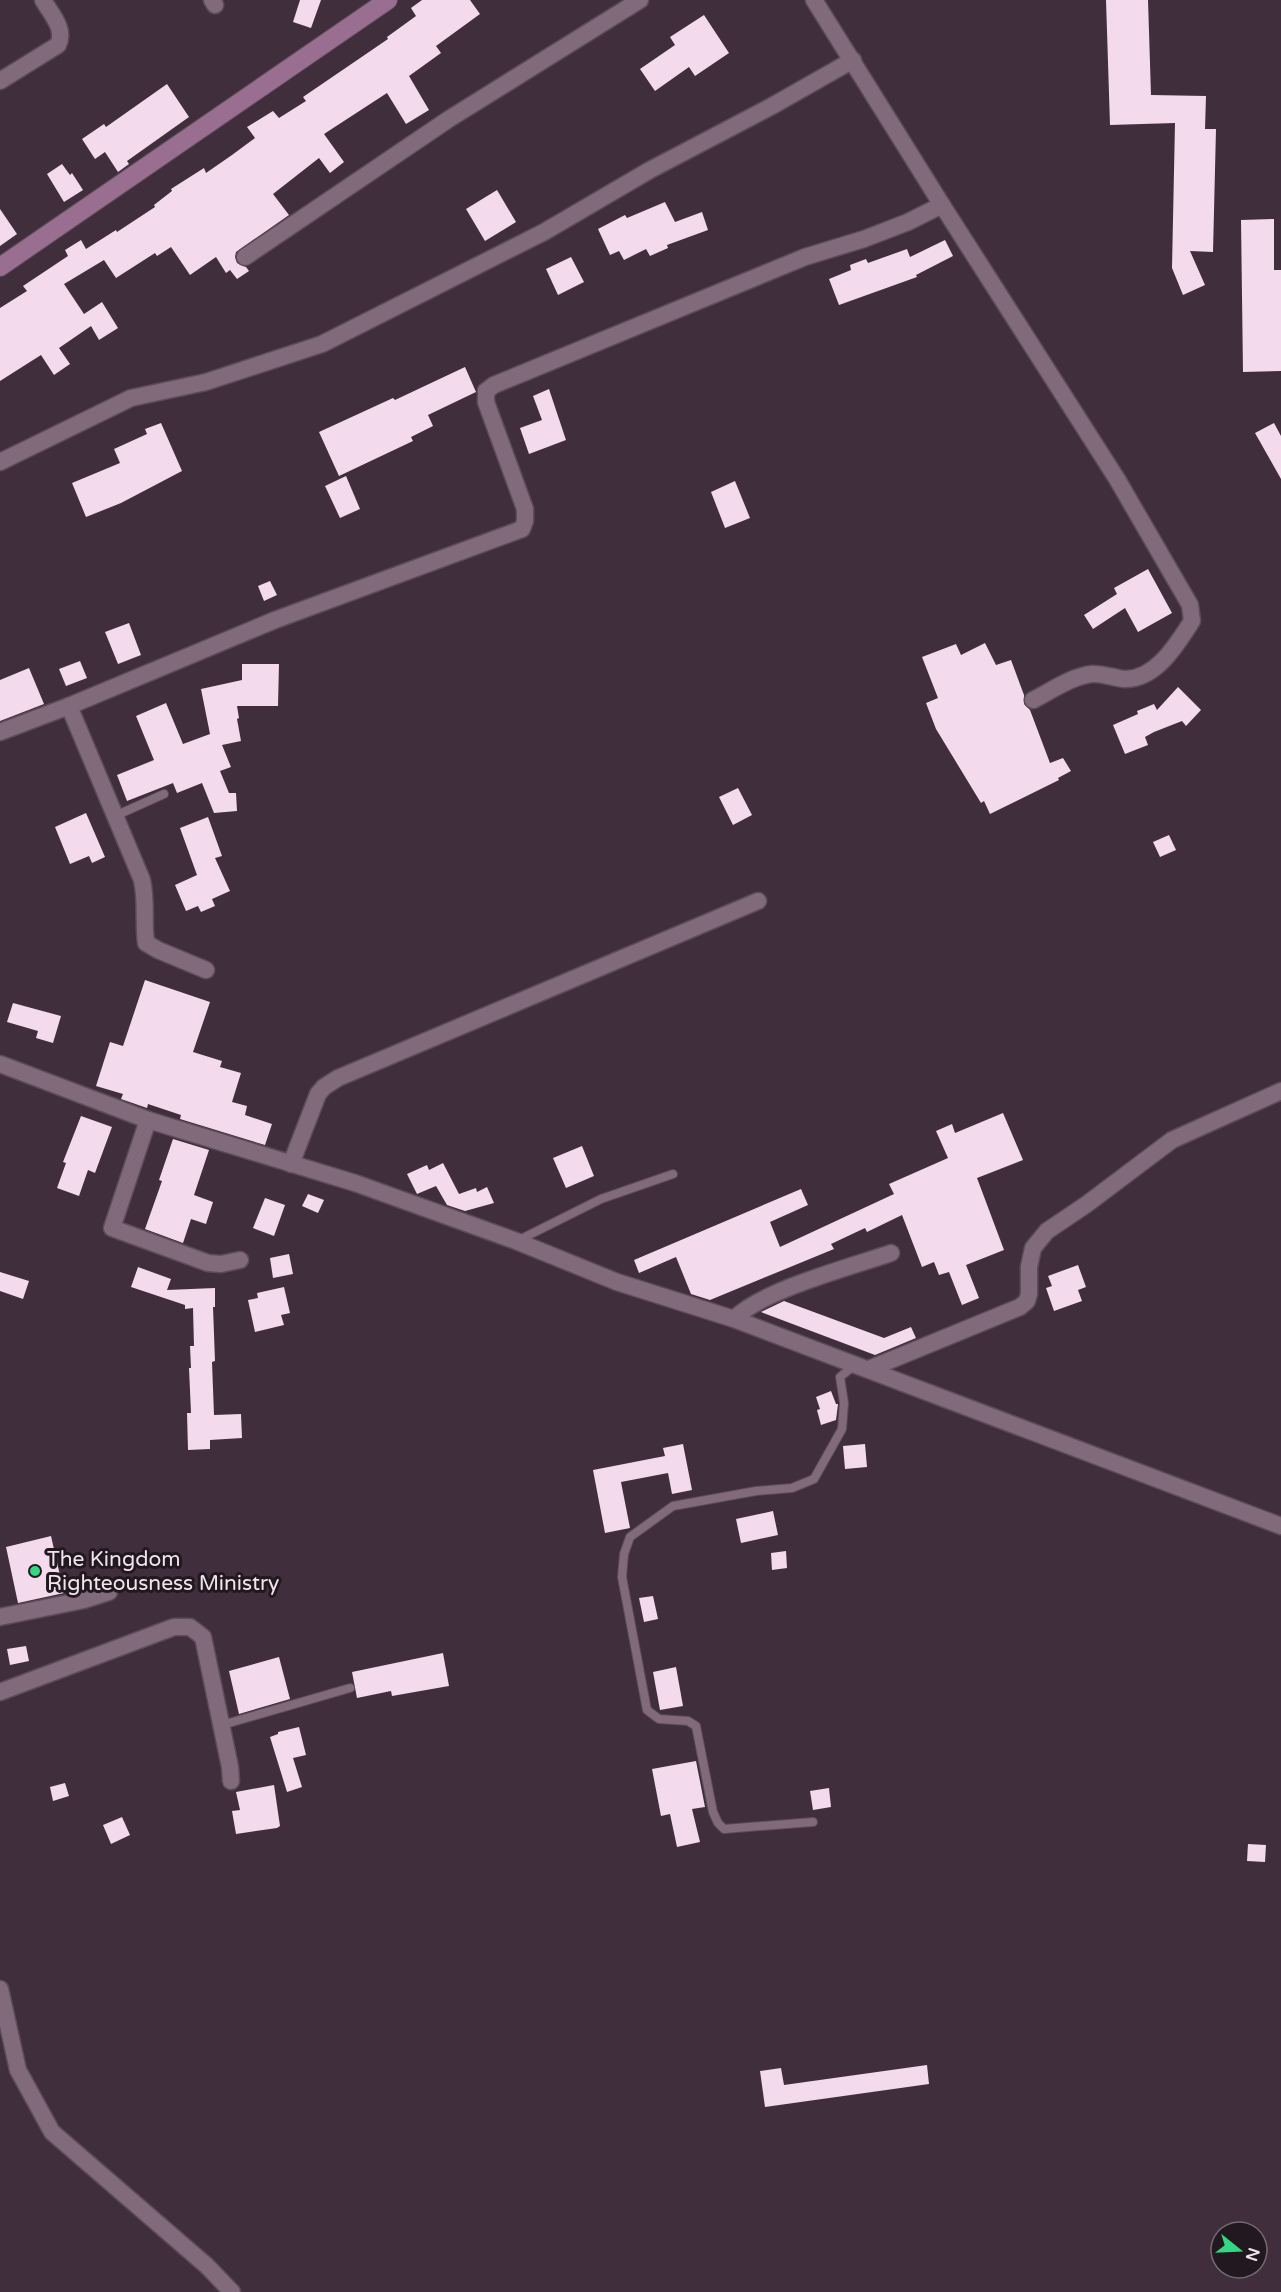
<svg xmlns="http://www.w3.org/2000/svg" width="1281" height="2292" font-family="'Varela Round',sans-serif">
<rect width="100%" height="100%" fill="#412e3d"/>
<!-- building -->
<g fill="#f3daed">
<path d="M300 0H321L311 28 293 22Z"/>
<path d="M422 0H470L480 14 436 46 441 53 409 76 429 110 406 124 387 93 324 134 344 162 330 173 319 158 273 194 289 215 236 252 235 257 237 263 246 267 249 271 237 279 230 270 226 273 216 257 190 275 171 247 157 256 155 253 116 278 104 260 64 284 84 314 102 302 118 328 99 340 91 326 59 348 70 364 54 375 41 355 0 381V308L27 291 23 286 68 256 65 250 81 240 86 249 116 230 117 232 155 207 154 205 172 191 171 189 204 168 206 173 232 155 255 138 247 127 273 111 279 118 306 101 303 97 388 39 387 37 416 16 411 8Z"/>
<path d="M1106 0H1148L1151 95 1206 96 1205 129H1216L1213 252 1190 251 1205 285 1183 295 1172 268 1175 123 1110 125Z"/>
<path d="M704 15 729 53 695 76 689 67 655 91 640 69 675 45 670 37Z"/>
<path d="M167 84 189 117 127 161 129 164 118 172 105 152 95 159 82 139 104 124 106 127Z"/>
<path d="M62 164 70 175 72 173 83 190 64 202 47 174Z"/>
<path d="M497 190 516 222 485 241 466 209Z"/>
<path d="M665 202 675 222 702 212 708 230 667 245 668 248 650 256 646 249 624 260 619 251 610 255 598 229 625 215 627 218Z"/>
<path d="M0 209 17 234 0 246Z"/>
<path d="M1274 219V270H1281V371L1243 372 1241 220Z"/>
<path d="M945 240 953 256 916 275 917 277 839 305 829 279 851 270 850 265 866 259 868 263 907 249 910 257Z"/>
<path d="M571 257 584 282 558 295 546 269Z"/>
<path d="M465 367 476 392 428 415 433 426 411 437 413 441 339 476 319 432 393 398 395 400Z"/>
<path d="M549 389 566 440 529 454 520 428 542 420 533 396Z"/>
<path d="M161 423 182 471 121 503 86 517 72 483 120 463 114 449 147 434 145 429Z"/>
<path d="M1274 423 1281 436V479L1255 433Z"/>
<path d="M346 476 360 509 340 518 325 486Z"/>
<path d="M735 481 750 518 725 528 711 492Z"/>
<path d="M1148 569 1172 613 1138 632 1125 608 1093 629 1084 615 1117 594 1114 588Z"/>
<path d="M270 581 277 595 264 601 258 586Z"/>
<path d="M129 623 141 655 118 664 105 632Z"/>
<path d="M985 643 996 665 1011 660 1024 695V704L1030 710 1050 763 1063 758 1071 771 1058 778 1059 780 990 814 984 801 981 803 936 729 926 703 938 698 922 657 956 644 961 655Z"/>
<path d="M80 661 87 678 66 686 59 669Z"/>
<path d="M242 664H279L278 706H237L239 718 237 719 241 741 222 745 231 767 220 771 229 793H236L237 811 214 813 202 783 177 793 173 783 127 801 117 775 154 760 136 716 166 703 183 744 210 734 201 689 242 680Z"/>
<path d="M29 668 44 704 0 721V680Z"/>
<path d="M1178 687 1201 710 1186 726 1182 721 1154 732 1145 737 1148 745 1125 754 1113 725 1138 714 1137 711 1154 704 1157 710Z"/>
<path d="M738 788 752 815 733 825 719 797Z"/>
<path d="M86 813 105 857 92 863 89 856 70 864 55 827Z"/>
<path d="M208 817 222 856 215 858 230 891 212 899 215 906 201 912 198 906 186 911 175 885 197 875 180 828Z"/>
<path d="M1169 835 1176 850 1160 857 1153 842Z"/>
<path d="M145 980 210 1002 193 1052 222 1061 220 1067 241 1073 232 1102 247 1106 245 1115 272 1124 265 1145 180 1119 181 1115 148 1104 147 1108 121 1099 123 1094 96 1086 110 1042 123 1046Z"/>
<path d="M13 1003 61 1016 53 1043 36 1038 38 1031 7 1022Z"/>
<path d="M1003 1113 1023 1160 977 1178 1004 1250 966 1265 979 1298 962 1305 949 1272 939 1275 934 1262 922 1267 902 1215 867 1232 865 1228 831 1244 834 1249 710 1300 691 1294 676 1257 639 1273 634 1260 801 1189 808 1205 770 1222 780 1247 894 1194 889 1184 948 1158 936 1131 952 1124 955 1133Z"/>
<path d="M81 1116 112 1127 95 1173 88 1170 79 1196 57 1188 66 1163 63 1162Z"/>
<path d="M173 1139 209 1150 194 1195 213 1202 206 1224 191 1219 183 1243 145 1229 162 1181 159 1180Z"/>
<path d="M582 1146 594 1176 566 1188 553 1158Z"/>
<path d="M443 1163 459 1194 476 1188 477 1192 487 1187 494 1203 465 1211 447 1205 436 1186 417 1194 407 1174 427 1165 429 1170Z"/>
<path d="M308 1194 324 1200 318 1213 302 1206Z"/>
<path d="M265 1198 285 1205 274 1236 253 1228Z"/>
<path d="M289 1254 293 1274 273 1278 270 1258Z"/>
<path d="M1078 1265 1086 1287 1078 1290 1082 1301 1054 1311 1046 1288 1052 1286 1048 1276Z"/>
<path d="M138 1267 171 1279 167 1290 215 1288V1307H213L215 1361 212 1362 214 1415 241 1414 242 1438 210 1440V1449L188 1450 187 1413H191L189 1368H191L190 1346H194L193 1308 185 1309V1305L131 1287Z"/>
<path d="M0 1272 29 1281 23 1299 0 1291Z"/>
<path d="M284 1287 290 1313 281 1315 284 1325 255 1332 248 1300 258 1298 257 1293Z"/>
<path d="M784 1301 884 1338 911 1327 916 1338 875 1355 761 1312Z"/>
<path d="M831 1391 836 1404H838L836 1420 821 1425 817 1410 820 1409 816 1397Z"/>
<path d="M683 1444 692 1490 672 1494 668 1473 621 1482 630 1528 605 1533 593 1470 665 1456 663 1448Z"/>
<path d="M865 1444 867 1467 845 1469 843 1446Z"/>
<path d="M773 1511 778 1535 741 1543 736 1519Z"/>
<path d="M51 1536 64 1593 18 1603 6 1547Z"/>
<path d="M786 1551 787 1568 772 1570 771 1553Z"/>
<path d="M653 1596 658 1619 644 1622 639 1598Z"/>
<path d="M26 1646 29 1661 10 1665 7 1649Z"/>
<path d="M443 1653 449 1686 392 1696 391 1691 357 1698 352 1672Z"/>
<path d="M279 1657 290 1699 239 1714 229 1671Z"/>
<path d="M676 1667 683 1706 660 1710 653 1672Z"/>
<path d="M299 1727 306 1755 293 1758 302 1787 287 1792 270 1737 278 1734V1732Z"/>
<path d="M696 1761 705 1807 692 1809 700 1842 677 1847 670 1814 661 1816 652 1769Z"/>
<path d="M65 1783 69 1796 53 1801 50 1787Z"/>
<path d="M274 1785 280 1826 277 1828 236 1834 232 1811 240 1810 236 1792Z"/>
<path d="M829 1788 831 1807 813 1810 810 1791Z"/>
<path d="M122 1817 130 1835 111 1844 103 1825Z"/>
<path d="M1248 1844 1266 1845 1265 1862 1247 1861Z"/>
<path d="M927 2065 929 2084 765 2107 760 2071 781 2068 784 2085Z"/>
</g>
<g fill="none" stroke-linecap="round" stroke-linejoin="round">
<!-- lane casing -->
<g stroke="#5c4c58" stroke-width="10">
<g id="lane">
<path d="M115 816 164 794"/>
<path d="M517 1241 601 1199 673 1174"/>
<path d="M222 1725 350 1688"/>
<path d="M813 1822 724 1829 718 1823 713 1812 696 1726 688 1721 659 1719 647 1710 622 1577 624 1554 630 1537 673 1506 756 1491 792 1488 814 1479 842 1429 844 1403 840 1377 856 1364"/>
</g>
</g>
<!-- street casing -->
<g stroke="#5c4c58" stroke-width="19">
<g id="street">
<path d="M212 0 215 5"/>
<path d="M0 81 58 45C66 29 51 14 43 0"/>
<path d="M942 205 1117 479 1190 605 1192 621C1177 644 1156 680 1124 679 1114 678 1102 673 1092 674 1072 676 1051 691 1033 700"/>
<path d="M245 257 449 119 640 0"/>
<path d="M0 462 131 398 206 382 322 344 544 232 650 170 772 106 853 60"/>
<path d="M69 706 142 880C147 903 143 921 146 943L158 950 206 970"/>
<path d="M0 732 69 706 275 620 522 529 525 521V509L486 402V391L494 385 805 257 864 239 908 222 942 205 814 0"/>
<path d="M0 1064 148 1120 355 1183 516 1241 617 1282 734 1319 1281 1526"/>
<path d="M148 1120 112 1228 208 1263 221 1264 240 1260"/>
<path d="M291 1164 318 1094 324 1087 338 1078 758 901"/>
<path d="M734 1319C762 1290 851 1267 891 1253"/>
<path d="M869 1369 1020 1307 1027 1301 1029 1294V1267L1033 1248 1047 1231 1087 1204 1172 1140 1281 1091"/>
<path d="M0 1617 84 1600 109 1592"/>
<path d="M0 1692 174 1627H190L203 1637 230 1767 231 1781"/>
<path d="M0 1989 18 2070 52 2132 207 2266 232 2292"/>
</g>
</g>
<!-- secondary casing -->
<g stroke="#5c4c58" stroke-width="20">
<path id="secondary" d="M0 267 388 0"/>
</g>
<!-- lane -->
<use href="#lane" stroke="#806a7b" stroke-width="8"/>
<!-- street -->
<use href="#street" stroke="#806a7b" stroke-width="16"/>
<!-- secondary -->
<use href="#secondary" stroke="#996e90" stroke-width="18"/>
</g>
<!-- markers -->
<circle fill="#32d882" stroke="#221920" stroke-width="2" cx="35" cy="1571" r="6"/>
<g text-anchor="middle" stroke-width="6" stroke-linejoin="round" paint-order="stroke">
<!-- poi labels -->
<g font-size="21" fill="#f1e4ed" stroke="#221920" text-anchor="start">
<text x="47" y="1566">The Kingdom<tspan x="47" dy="24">Righteousness Ministry</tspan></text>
</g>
</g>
<!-- north arrow -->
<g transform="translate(1239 2250) rotate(108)"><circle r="28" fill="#221920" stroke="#756a72" stroke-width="1.5"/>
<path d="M0-4.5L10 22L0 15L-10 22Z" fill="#32d882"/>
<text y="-9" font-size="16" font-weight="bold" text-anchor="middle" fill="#f1e4ed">N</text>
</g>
</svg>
